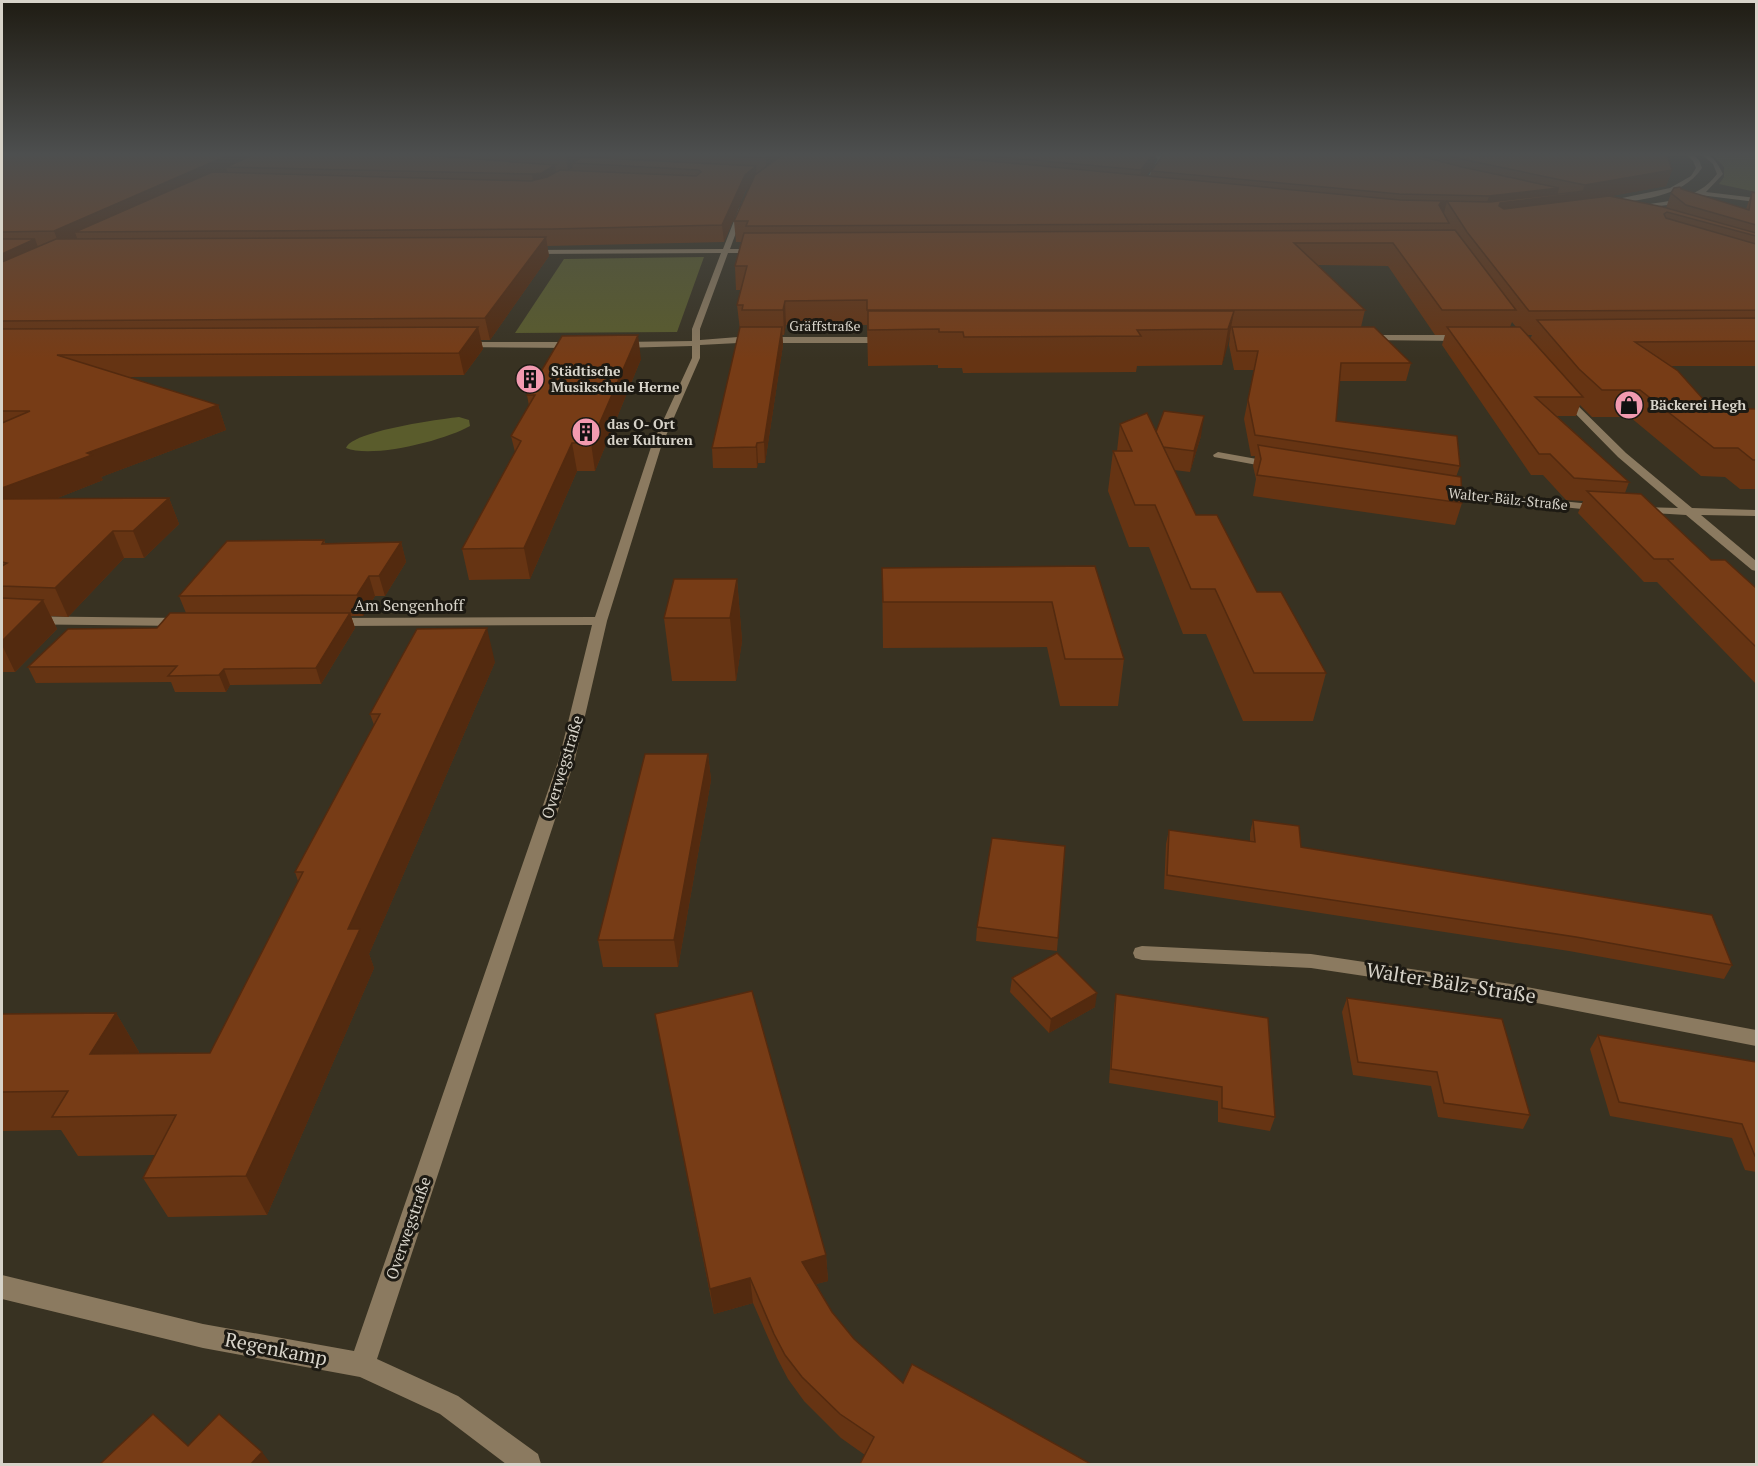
<svg xmlns="http://www.w3.org/2000/svg" width="1758" height="1466" font-family="'PT Serif',serif">
<rect width="100%" height="100%" fill="#383222"/>
<!-- green -->
<g fill="#5a5c2c">
<path d="M1712 154H1756V192L1719 184 1724 177V167Z"/>
<path d="M704 257 677 332 515 333 564 259Z"/>
<path d="M459 417 469 420 470 426C446 440 372 459 346 448 352 431 440 419 459 417Z"/>
</g>
<g fill="none" stroke-linecap="round" stroke-linejoin="round">
<!-- minor -->
<g fill="#8b7a60" fill-rule="evenodd">
<path d="M1152 154H1158L1164 159 1152 177 1149 175 1158 159Z"/>
<path d="M1686 154H1692L1699 160 1702 168C1682 198 1639 200 1606 204L1603 202 1670 188 1691 176 1696 168 1693 161Z"/>
<path d="M1701 154C1713 154 1718 164 1723 174L1706 192 1756 198V202L1700 195 1668 205 1630 209 1632 206C1664 202 1697 201 1717 174L1713 164Z"/>
<path d="M742 206 745 208 730 249H759L763 251 759 253H728L700 329V340L738 337H887L891 340 887 343H738L700 345V358L661 447 607 621 575 759 377 1359 458 1396 538 1454 541 1464H506L440 1414 360 1377 203 1348 2 1299V1275L203 1324 354 1351 559 759 592 625 333 626 326 622 333 618 595 617 651 447 692 358V346L620 348 616 345 620 342 692 341V329L721 253 528 254 524 252 528 250 723 249 739 208Z"/>
<path d="M1367 335H1463L1467 338 1463 341 1364 340V336Z"/>
<path d="M464 342H575L579 345 575 348 461 347 460 345Z"/>
<path d="M1561 395H1567L1626 453 1692 508 1756 510V516L1701 515 1756 561V571L1752 570 1686 515 1636 512 1634 510 1640 507 1678 508 1618 457 1561 399Z"/>
<path d="M1218 452 1274 462 1279 465 1274 468 1214 457 1213 455Z"/>
<path d="M1443 489 1601 505 1607 508 1601 511 1439 494 1437 492Z"/>
<path d="M2 616 183 618 190 622 183 626 2 624Z"/>
<path d="M1142 946 1311 954 1511 984 1756 1030V1046L1511 998 1311 968 1142 960 1135 958 1133 953 1135 948Z"/>
</g>
</g>
<!-- wall -->
<g fill="#663413" fill-rule="evenodd">
<path d="M2 154H1156L1154 165 1146 176H1150L1151 171 1163 155 1161 154H1475L1476 156 1672 170 1666 186 1610 196 1666 208 1671 193 1681 189 1746 209 1752 192 1756 193V366H1671L1703 399 1717 408 1756 409V489H1740L1725 477 1701 476 1630 417H1592L1580 405 1576 416H1557L1629 482 1625 493 1711 560 1756 588V684L1657 582H1644L1578 513 1583 501 1566 500 1543 475H1531L1442 345 1445 335H1435L1388 266 1318 265 1365 310 1361 327 1411 363 1406 381H1339L1336 421 1460 466 1456 477 1462 503 1455 525 1253 496 1256 479 1253 466 1255 456H1251L1244 419 1254 370H1234L1229 345 1230 335 1222 365 1137 366 1136 372 963 373 962 368H938V365L868 366 867 325H786L784 335H782L783 345 765 463H758L757 468H713L712 448 740 330 737 305 741 290H736L735 266 742 242H736L734 221 749 187 746 190 724 242 547 246 549 256 490 340H481L483 349 464 375 128 377 218 405 226 430 101 477 103 480 55 499 169 498 179 524 144 558H124L68 617 51 616 57 629 15 672H2ZM1512 322 1516 327H1510ZM1526 335H1532L1530 339Z"/>
<path d="M641 359 595 471H577L530 579 469 580 462 549 515 452 511 436 529 406 527 395Z"/>
<path d="M1120 424 1156 432 1201 436 1190 472 1174 470 1196 515 1257 592 1326 673 1313 721H1243L1206 634H1183L1149 547H1129L1108 491 1113 451H1117Z"/>
<path d="M324 540 325 543 401 542 406 562 385 596H375L363 616H351L355 628 321 684 230 685 226 692H175L171 682 36 683 28 667 157 628 186 613 179 596Z"/>
<path d="M1095 566 1124 659 1118 706H1060L1047 647 883 648 882 568Z"/>
<path d="M737 579 742 641 736 681H672L664 618Z"/>
<path d="M495 662 369 954 374 968 267 1215 168 1217 143 1178 155 1155 78 1156 61 1130 2 1131V1014L116 1013 139 1052 138 1054 210 1053 298 881 295 872 374 725 370 714Z"/>
<path d="M708 754 711 780 678 967H603L598 940Z"/>
<path d="M1253 820 1301 847 1732 965 1724 979 1569 951 1164 889 1166 844 1169 830 1250 842V833Z"/>
<path d="M977 927 1058 938 1057 951 976 941Z"/>
<path d="M1012 978 1095 1007 1049 1033 1010 992Z"/>
<path d="M1116 994 1275 1117 1270 1131 1218 1122V1101L1109 1083 1114 1008Z"/>
<path d="M1347 998 1530 1115 1523 1129 1438 1117 1431 1086 1353 1075 1342 1012Z"/>
<path d="M655 1014 826 1255 828 1281 816 1284 832 1312 854 1339 903 1383 1091 1464 865 1455 841 1438 804 1401 788 1379 777 1358 753 1303 714 1314Z"/>
<path d="M1598 1035 1756 1062V1172L1745 1170 1732 1138 1610 1116 1590 1049Z"/>
</g>
<!-- shaded-wall -->
<g fill="#532a0f">
<path d="M231 154H269L226 167 228 173 75 232 78 241 61 250 54 231Z"/>
<path d="M569 154H598V157L572 163 573 168 568 171 566 155Z"/>
<path d="M773 154H778V167L766 174V158Z"/>
<path d="M1153 154H1156L1154 165 1139 186 1141 170Z"/>
<path d="M555 165 557 178 534 188 532 174Z"/>
<path d="M756 166 757 181 746 190 724 242 722 225 745 175Z"/>
<path d="M1672 170 1666 186 1585 201 1484 213 1489 196 1559 188 1557 196 1582 192 1585 185Z"/>
<path d="M1447 201 1442 221 1436 222 1434 225 1441 202Z"/>
<path d="M546 237 549 256 490 340 485 318Z"/>
<path d="M35 239 42 258 2 277V254Z"/>
<path d="M785 301 786 325 784 335 783 310Z"/>
<path d="M1234 311 1228 345 1222 365 1228 329Z"/>
<path d="M478 327 483 349 464 375 459 353Z"/>
<path d="M782 327 783 345 765 463 764 442Z"/>
<path d="M638 335 641 359 595 471 591 443Z"/>
<path d="M218 405 226 430 101 477 103 480 2 520V488L87 453Z"/>
<path d="M1204 416 1201 436 1190 472 1194 451Z"/>
<path d="M572 443 577 471 530 579 524 548Z"/>
<path d="M757 443 758 463 757 468 756 447Z"/>
<path d="M169 498 179 524 144 558 133 531Z"/>
<path d="M113 531 124 558 68 617 55 588Z"/>
<path d="M401 542 406 562 385 596 379 576Z"/>
<path d="M369 576 375 596 363 616 357 595Z"/>
<path d="M737 579 742 641 736 681 730 618Z"/>
<path d="M43 600 57 629 15 672 2 645V641Z"/>
<path d="M350 613 355 628 321 684 316 668Z"/>
<path d="M487 628 495 662 369 954 374 968 267 1215 246 1176 348 929Z"/>
<path d="M224 669 230 685 226 692 219 675Z"/>
<path d="M708 754 711 780 678 967 674 940Z"/>
<path d="M1097 993 1095 1007 1049 1033 1051 1019Z"/>
<path d="M116 1013 139 1052 114 1093 90 1054Z"/>
<path d="M826 1255 828 1281 804 1287 802 1262Z"/>
<path d="M750 1278 753 1303 714 1314 710 1289Z"/>
<path d="M262 1452 271 1464H251Z"/>
</g>
<!-- building -->
<g fill="#773c16" stroke="#532a0f" stroke-width="1.5">
<path d="M10 154H231L54 231 2 232V157Z"/>
<path d="M255 154H409L555 165 542 173 532 174 226 167Z"/>
<path d="M546 154H569L566 155Z"/>
<path d="M680 154H773L766 158Z"/>
<path d="M786 154H915L1400 200 1490 202 1585 191 1588 192 1500 203 1499 206 1504 209 1609 196 1663 207 1756 233V236L1667 212 1664 214 1666 218 1756 244V310L1529 311 1467 232 1447 201 1441 202 1439 205 1449 223 746 226 748 221H734L755 175 779 157Z"/>
<path d="M966 154H1153L1141 170Z"/>
<path d="M1164 154H1413L1462 167 1559 188 1489 196 1399 194 1151 171Z"/>
<path d="M1442 154H1475L1476 156 1667 154 1672 170 1585 185 1466 160Z"/>
<path d="M582 157 756 166 745 175 722 225 553 229 75 232 212 172 531 181 547 177 560 170 696 176 701 172 699 170 572 163Z"/>
<path d="M1680 187 1681 189 1749 210 1752 192 1756 193V225L1686 205 1671 193 1674 188Z"/>
<path d="M1455 230 1516 310H1442L1393 243H1294L1365 310H867V300L785 301 783 310H742L743 305H737L747 266H735L744 233Z"/>
<path d="M546 237 485 318 2 321V262L56 239Z"/>
<path d="M2 239H35L2 254Z"/>
<path d="M868 311H1234L1228 329 1137 330 1141 336 964 337 963 332H939V329L868 330Z"/>
<path d="M1756 318V341L1635 342 1678 371 1703 399 1717 408 1756 409V460H1753L1738 448H1714L1640 390H1602L1579 369 1537 320Z"/>
<path d="M478 327 459 353 57 355 218 405 87 453 92 455 2 488V423L30 411H2V329Z"/>
<path d="M740 327H782L764 442 757 443 756 447 712 448Z"/>
<path d="M1232 327H1374L1411 363H1341L1336 421 1457 436 1460 466 1255 435 1248 400 1258 351H1237Z"/>
<path d="M1447 327H1520L1583 397H1535L1629 482 1574 478 1550 454H1539Z"/>
<path d="M638 335 591 443H572L524 548 462 549 521 441 511 436 535 395H527L562 336Z"/>
<path d="M1164 411 1204 416 1194 451 1163 447 1156 432Z"/>
<path d="M1147 413 1196 515H1217L1257 592H1281L1326 673H1254L1215 589H1191L1155 505H1135L1113 451H1132L1120 424Z"/>
<path d="M1258 445 1461 477 1462 503 1257 475 1261 459Z"/>
<path d="M1587 491 1641 494 1711 560H1725L1756 588V647L1667 559H1674H1654Z"/>
<path d="M169 498 133 531H113L55 588 2 586V566L7 563 2 562V499Z"/>
<path d="M324 540 322 544 401 542 379 576H369L357 595 179 596 227 541Z"/>
<path d="M1095 566 1124 659H1065L1052 602H883L882 568Z"/>
<path d="M674 579H737L730 618H664Z"/>
<path d="M2 598 43 600 2 641Z"/>
<path d="M170 613H350L316 668 224 669 219 675 168 676 177 666 28 667 68 629 157 628Z"/>
<path d="M487 628 348 929H360L246 1176 143 1178 176 1115 52 1117 68 1091 2 1092V1014L116 1013 90 1054 210 1053 303 872H295L380 714H370L417 629Z"/>
<path d="M645 754H708L674 940H598Z"/>
<path d="M1253 820 1299 826 1301 847 1712 915 1732 965 1576 937 1167 875 1169 830 1255 842Z"/>
<path d="M992 838 1065 846 1058 938 977 927Z"/>
<path d="M1057 953 1097 993 1051 1019 1012 978Z"/>
<path d="M752 991 826 1255 802 1262 832 1312 854 1339 903 1383 912 1364 1091 1464H860L874 1437 840 1414 802 1377 785 1355 774 1334 750 1278 710 1289 655 1014Z"/>
<path d="M1116 994 1268 1018 1275 1117 1222 1108V1087L1111 1069Z"/>
<path d="M1347 998 1502 1019 1530 1115 1444 1103 1437 1072 1358 1062Z"/>
<path d="M1598 1035 1756 1062V1156H1755L1742 1124 1619 1102Z"/>
<path d="M153 1414 188 1446 219 1414 262 1452 251 1464H100Z"/>
</g>
<!-- sky -->
<linearGradient id="sky" x2="0" y2="1"><stop stop-color="#1f1c13"/><stop offset="0.43" stop-color="#4d4f4f"/><stop offset="1" stop-color="#4d4f4f" stop-opacity="0"/></linearGradient>
<rect width="1758" height="359" fill="url(#sky)"/>
<!-- icons -->
<defs>
<g id="building-disc" transform="scale(1.5)"><circle r="9.5" fill="#f29ab0" stroke="#1d1a13"/><path d="M-4-6H4V6H1V3H-1V6H-4ZM-2.5-4.3h1.7v1.8h-1.7ZM.8-4.3h1.7v1.8H.8ZM-2.5-1h1.7V.8h-1.7ZM.8-1h1.7V.8H.8Z" fill="#111"/></g>
<g id="shop-disc" transform="scale(1.5)"><circle r="9.5" fill="#f29ab0" stroke="#1d1a13"/><path d="M-5-2.5h2.3a2.7 3.5 0 0 1 5.4 0H5L5.5 6h-11ZM-1.5-2.5h3a1.5 2.3 0 0 0-3 0Z" fill="#111"/></g>
</defs>
<g fill-rule="evenodd">
<use href="#building-disc" x="530" y="379"/>
<use href="#shop-disc" x="1629" y="405"/>
<use href="#building-disc" x="586" y="432"/>
</g>
<g text-anchor="middle" stroke-width="6" stroke-linejoin="round" paint-order="stroke">
<!-- far-street labels -->
<g font-size="14" fill="#d7d3c9" stroke="#1d1a13">
<text x="825" y="331">Gräffstraße</text>
<text transform="translate(1508 499) rotate(6)" y="5">Walter-Bälz-Straße</text>
</g>
<!-- far-poi labels -->
<g font-size="14" font-weight="bold" fill="#d7d3c9" stroke="#1d1a13" text-anchor="start">
<text x="551" y="376">Städtische<tspan x="551" dy="16">Musikschule Herne</tspan></text>
<text x="1650" y="410">Bäckerei Hegh</text>
<text x="607" y="429">das O- Ort<tspan x="607" dy="16">der Kulturen</tspan></text>
</g>
<!-- street labels -->
<g font-size="16" fill="#d7d3c9" stroke="#1d1a13">
<text x="409" y="611">Am Sengenhoff</text>
<text transform="translate(562 767) rotate(-73)" y="6">Overwegstraße</text>
<text transform="translate(408 1228) rotate(-71)" y="6">Overwegstraße</text>
</g>
<!-- near-street labels -->
<g font-size="20" fill="#d7d3c9" stroke="#1d1a13">
<text transform="translate(1451 983) rotate(9)" y="7">Walter-Bälz-Straße</text>
<text transform="translate(276 1349) rotate(11)" y="7">Regenkamp</text>
</g>
</g>
<!-- border -->
<rect width="1758" height="1466" fill="none" stroke="#d7d3c9" stroke-width="6"/>
</svg>
